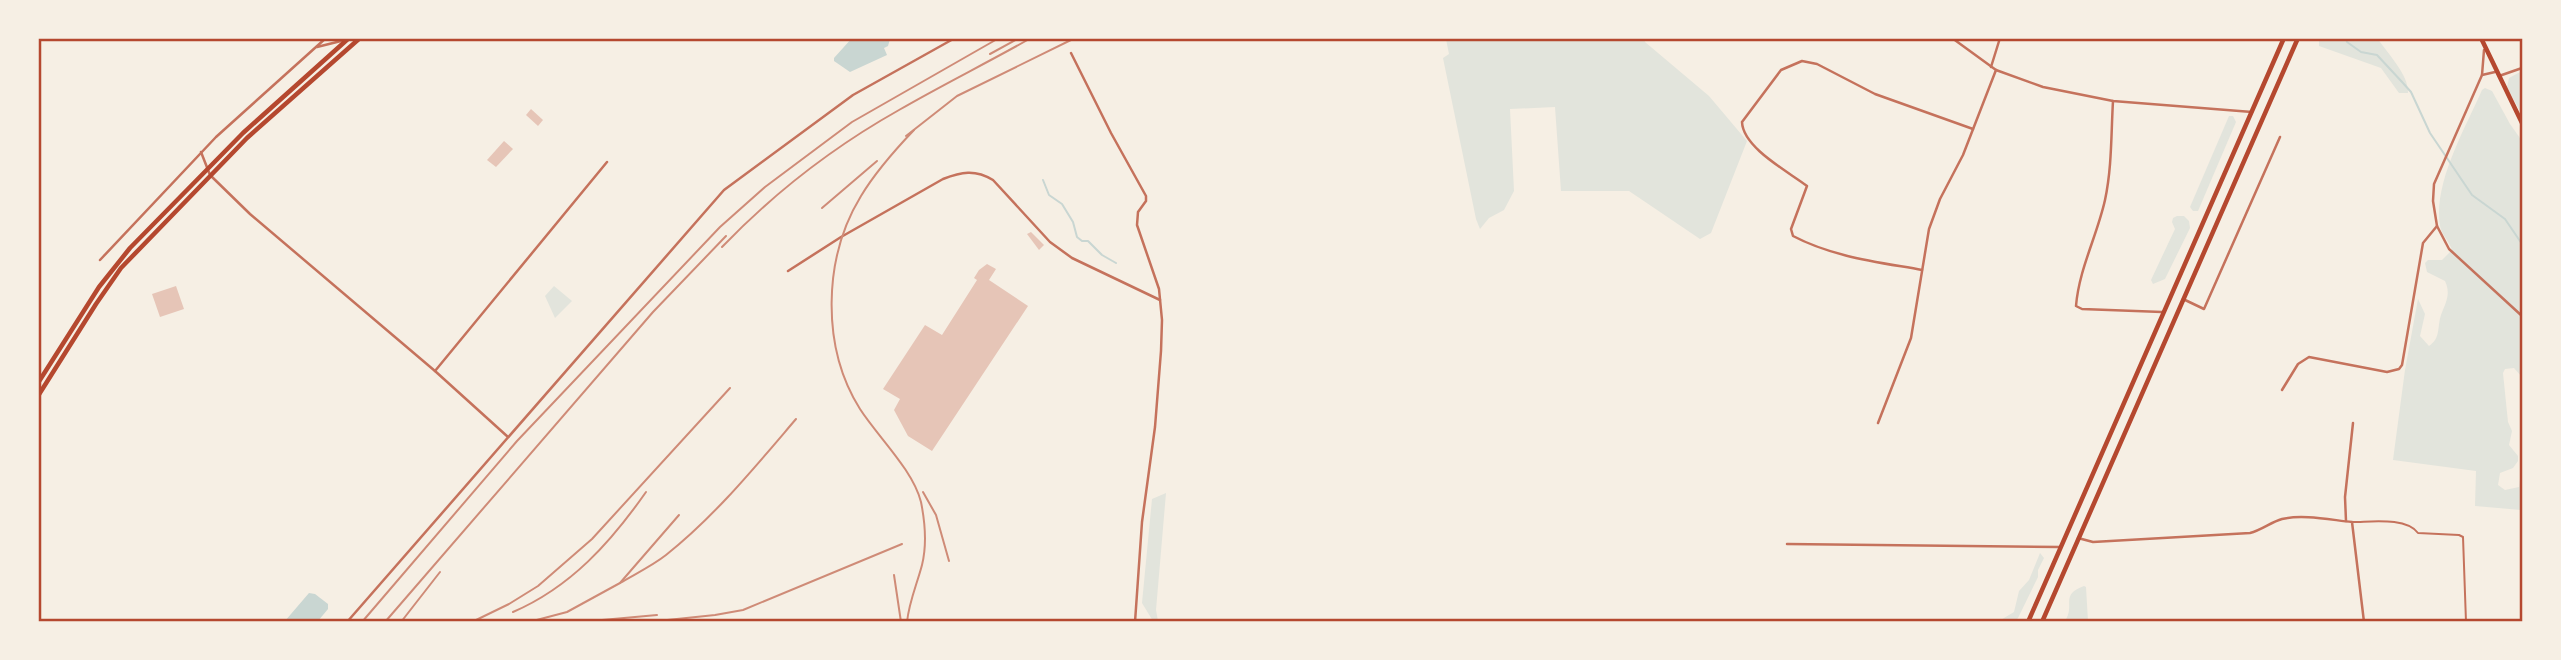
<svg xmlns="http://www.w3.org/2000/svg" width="2561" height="660" font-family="'IBM Plex Sans',sans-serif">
<rect width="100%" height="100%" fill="#f6efe4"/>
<!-- green -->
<g fill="#e2e4dc">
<path d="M1446 39H1644L1645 42 1709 96 1747 141 1711 233 1700 239 1629 191H1561L1555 107 1510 109 1514 191 1504 210 1489 218 1480 229 1476 219 1443 58 1449 54Z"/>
<path d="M2319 39H2378C2388 54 2409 75 2408 93H2399L2381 68 2319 46Z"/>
<path d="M2522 71V115L2507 87 2509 78Z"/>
<path d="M2485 88 2492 91 2510 124 2522 141V377L2514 368 2505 369 2503 373 2508 422 2512 431 2509 445 2518 456V461L2513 468 2500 473 2498 485 2505 490 2519 487 2522 464V591L2521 510 2475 506 2476 471 2393 460 2405 370 2418 299 2425 314 2420 336 2429 346C2441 338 2437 327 2441 315 2446 302 2451 294 2445 281L2427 272 2425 263 2428 260H2442L2452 250C2449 241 2442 235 2440 226 2433 183 2465 129 2482 90Z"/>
<path d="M2229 116H2233L2236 122 2198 211H2193L2190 207Z"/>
<path d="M2177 216H2184L2189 221 2190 228 2165 279 2153 284 2151 280 2175 229 2172 222 2173 218Z"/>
<path d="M554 286 572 301 555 318 545 296Z"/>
<path d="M1166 493 1156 610 1158 621H1153L1142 603 1152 499Z"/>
<path d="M2040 553 2044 558 2038 570V577L2018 618 2015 621H1999L2014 612 2019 591 2029 580Z"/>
<path d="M2084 586 2086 587 2088 621H2065C2076 605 2059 595 2084 586Z"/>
</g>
<!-- water -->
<g fill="#c9d6d2">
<path d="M852 38 890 39 888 46 884 48 887 55 850 72 834 61V58Z"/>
<path d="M309 593 315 594 328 604V609L318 621H285Z"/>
</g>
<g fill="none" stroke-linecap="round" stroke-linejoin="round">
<!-- stream -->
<g stroke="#c9d6d2" stroke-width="2">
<path d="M2346 38 2347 42 2361 52 2377 55 2403 83 2411 92 2430 133 2472 195 2505 219 2522 244"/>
<path d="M1043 180 1049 195 1062 204 1073 222 1077 237 1082 241H1088L1102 255 1116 263"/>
</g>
</g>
<!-- building -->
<g fill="#e6c5b7">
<path d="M531 109 543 120 538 126 526 115Z"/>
<path d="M504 141 513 149 496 167 487 160Z"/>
<path d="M1031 232 1044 245 1039 250 1027 234Z"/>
<path d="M987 264 996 269 989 280 1028 306 932 451 908 436 894 410 900 399 883 389 925 325 942 335 977 280 974 278 979 270Z"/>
<path d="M176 286 184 309 160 317 152 294Z"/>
</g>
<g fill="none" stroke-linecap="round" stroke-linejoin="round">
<!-- service -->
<path stroke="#c5725c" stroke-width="2" d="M2353 522C2371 522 2406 517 2418 533L2459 535 2463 537 2466 622"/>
<!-- minor -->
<g stroke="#c5725c" stroke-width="2.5">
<path d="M1952 38 1996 70 2043 87 2113 101 2252 112"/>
<path d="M317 47 345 40"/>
<path d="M1071 53 1111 133 1146 196V201L1138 212 1137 225 1159 289 1162 320 1161 351 1155 427 1142 522 1135 622"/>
<path d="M1991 67 2000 38"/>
<path d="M2482 75 2495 72"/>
<path d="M2499 76 2522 68"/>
<path d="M2113 101C2111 135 2112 167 2105 200 2097 236 2079 269 2076 306L2082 309 2162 312"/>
<path d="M201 152 210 175 250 214 435 371 508 437"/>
<path d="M2437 226 2449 249 2522 316"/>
<path d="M100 260 216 137 326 38"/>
<path d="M1922 270C1878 262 1833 257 1793 236L1791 229 1807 186C1789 172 1743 148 1742 122L1781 70 1802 61 1817 64 1875 94 1973 129"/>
<path d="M788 271 841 237 943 179C961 172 975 169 993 180L1050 242 1072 258 1160 300"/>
<path d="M2183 299 2204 309 2280 137"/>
<path d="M435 371 607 162"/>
<path d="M2282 390 2298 364 2309 357 2387 372 2399 369 2402 365 2423 243 2437 226 2433 201 2434 184 2482 75 2484 50"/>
<path d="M1878 423 1911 338 1929 229 1940 199 1963 155 1996 70"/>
<path d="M2346 521 2345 497 2353 423"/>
<path d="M2078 538 2093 542 2250 533C2262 530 2271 522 2282 519 2303 514 2331 520 2352 522L2364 622"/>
<path d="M1787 544 2060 547"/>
<path d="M347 622 724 190 853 95 955 38"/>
</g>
<!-- secondary -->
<path stroke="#b5482f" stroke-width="4.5" d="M2481 38 2522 123"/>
<!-- primary -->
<g stroke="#b5482f" stroke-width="4.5">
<path d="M38 383 99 287 130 248 243 133 349 38"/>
<path d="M38 396 96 304 121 268 247 138 360 38"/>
</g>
<!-- trunk -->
<g stroke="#b5482f" stroke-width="4.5">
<path d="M2028 622 2284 38"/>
<path d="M2042 622 2298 38"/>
</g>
<!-- rail -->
<g stroke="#cf8b77" stroke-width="2">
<path d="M990 54 1019 38"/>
<path d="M906 136 957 96 1075 38"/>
<path d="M822 208 877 161"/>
<path d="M722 247C773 194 835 146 899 110 942 85 987 63 1031 38"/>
<path d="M923 492 936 515 949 561"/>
<path d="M894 575 901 622"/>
<path d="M620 583C635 574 652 566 666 555 715 516 755 467 796 419"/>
<path d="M513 612C571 587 611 542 646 492"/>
<path d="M362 622 517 441 720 227 765 187 852 122 999 38"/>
<path d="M385 622 653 312 726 236"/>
<path d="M401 622 440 572"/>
<path d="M472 622 509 604 538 586 592 539 730 388"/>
<path d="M529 622 567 612 620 583 679 515"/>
<path d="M580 622 657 615"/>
<path d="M648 622 715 615 743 610 902 544"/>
<path d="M907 622C909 602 917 584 922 565 927 545 925 522 921 502 913 470 878 437 860 409 821 347 823 258 861 196 876 171 894 151 914 130"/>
</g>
</g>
<!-- border -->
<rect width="2561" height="660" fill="none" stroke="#f6efe4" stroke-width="80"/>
<rect x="40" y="40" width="2481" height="580" fill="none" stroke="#b5482f" stroke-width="2.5"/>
</svg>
